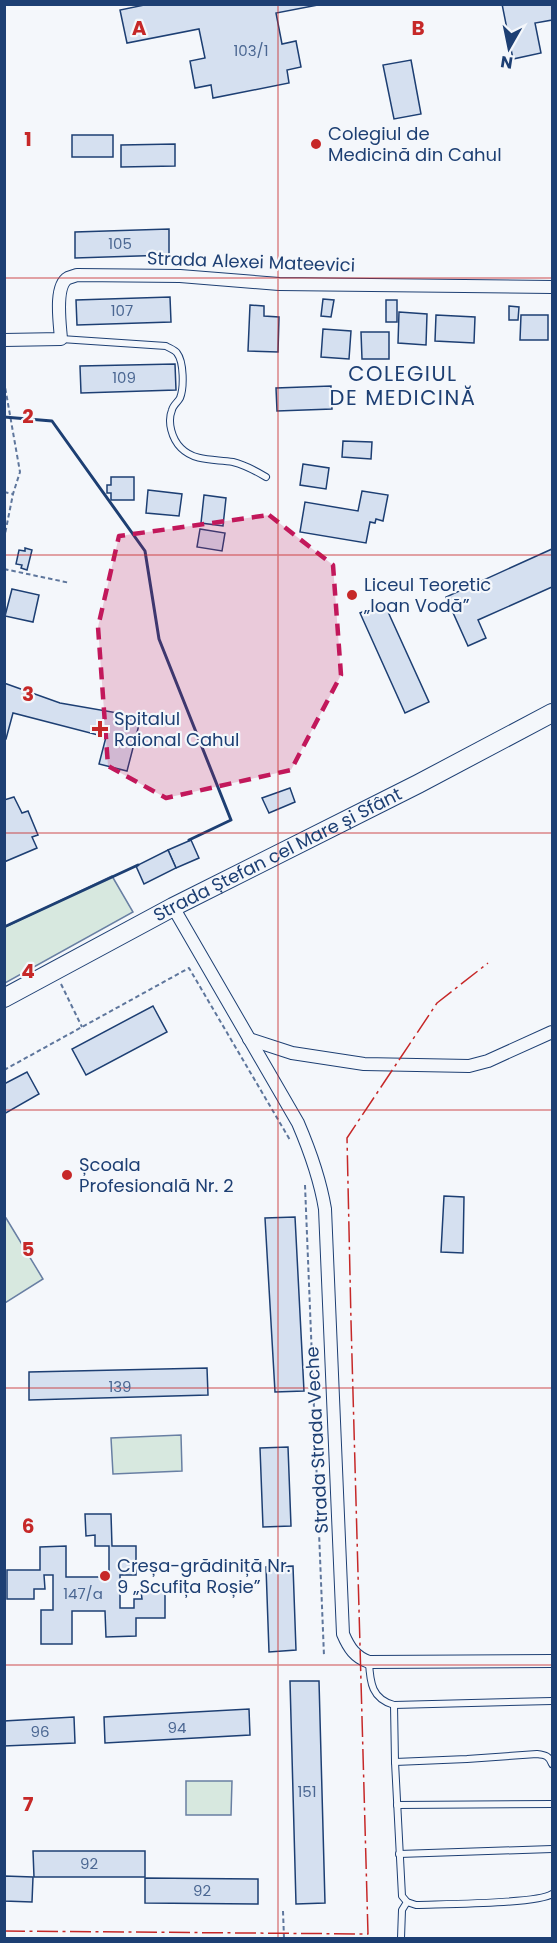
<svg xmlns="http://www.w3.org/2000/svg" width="557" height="1943" font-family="Poppins,sans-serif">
<rect width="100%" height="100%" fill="#f4f7fb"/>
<!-- green -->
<g fill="#d7e8df" stroke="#687fa3" stroke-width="1.5">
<path d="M112 876 133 912 5 983V927Z"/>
<path d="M6 1218 43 1279 5 1303 4 1219Z"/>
<path d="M181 1435 182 1471 113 1474 111 1438Z"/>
<path d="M186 1781H232L231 1815H186Z"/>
</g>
<!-- building -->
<g fill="#d5e0f0" stroke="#1d3f73" stroke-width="1.5">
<path d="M149 4H323L276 13 282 44 296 41 301 67 287 70 289 83 213 98 211 85 195 88 190 61 205 58 199 29 127 43 120 10Z"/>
<path d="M502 4H552V20L535 23 541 53 513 59Z"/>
<path d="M411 60 421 114 394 119 383 65Z"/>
<rect x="72" y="135" width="41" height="22"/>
<path d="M175 144V166L121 167V145Z"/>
<path d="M169 229V255L75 258V232Z"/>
<path d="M170 297 171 322 77 325 76 300Z"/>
<path d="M323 299 334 300 331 317 321 316Z"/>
<rect x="386" y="300" width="11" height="22"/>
<path d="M250 305 264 306V316L279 317 278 352 248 351Z"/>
<path d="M509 306 519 307 518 320H509Z"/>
<path d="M399 312 427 314 426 345 398 343Z"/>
<path d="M436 315 475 317 474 343 435 341Z"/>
<path d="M521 315H548V340H520Z"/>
<path d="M323 329 351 331 349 359 321 357Z"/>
<path d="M361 332H389V359H362Z"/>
<path d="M175 364 176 390 81 393 80 366Z"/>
<path d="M331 386 332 409 277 411 276 388Z"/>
<path d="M343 441 372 442 371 459 342 457Z"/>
<path d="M303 464 329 468 326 489 300 485Z"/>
<path d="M111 477H134V500H111V493H107V485H111Z"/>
<path d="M148 490 182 494 179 516 146 513Z"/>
<path d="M362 491 388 495 383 521 376 519 375 523 370 522 366 543 300 532 305 502 358 511Z"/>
<path d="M204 495 226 498 223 526 201 523Z"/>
<path d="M200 529 225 533 222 551 197 547Z"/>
<path d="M25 548 32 550 27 570 21 568 22 565 16 564 19 550 25 551Z"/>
<path d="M552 549V587L478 620 486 638 468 646 446 597Z"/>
<path d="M12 589 39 595 33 622 5 616Z"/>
<path d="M384 603 429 702 405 713 360 613Z"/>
<path d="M4 683 60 703 141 717 127 771 99 764 106 737 13 713 6 739H4Z"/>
<path d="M290 788 295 802 269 813 262 798Z"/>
<path d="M14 797 22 813 28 811 38 835 32 837 37 848 4 862V800Z"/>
<path d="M191 840 199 858 176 868 168 850Z"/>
<path d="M168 850 176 868 144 884 136 866Z"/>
<path d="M153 1006 167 1032 86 1075 72 1049Z"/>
<path d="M27 1072 39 1094 4 1114V1084Z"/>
<path d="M444 1196 464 1197 463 1253 441 1252Z"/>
<path d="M295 1217 304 1391 275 1392 265 1218Z"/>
<path d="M207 1368 208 1395 29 1400V1372Z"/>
<path d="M288 1447 291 1526 263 1527 260 1448Z"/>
<path d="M85 1514H111L112 1546H136V1575H120V1608H134V1599H142L141 1591H165V1618H136V1636L106 1637 105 1611H72V1644H41V1610H53V1575H44L45 1589H34V1599H7V1570H40V1547L66 1546V1577H109V1546H95V1535L86 1536Z"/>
<path d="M293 1566 296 1650 269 1652 266 1567Z"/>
<path d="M290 1681H319L325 1903 296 1904Z"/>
<path d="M249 1709 250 1735 105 1743 104 1717Z"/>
<path d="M74 1717 75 1743 4 1746V1721Z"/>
<path d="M33 1851H145V1877H34Z"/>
<path d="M4 1876 33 1877 32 1902 4 1901Z"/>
<path d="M145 1878 258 1879V1904L145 1903Z"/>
</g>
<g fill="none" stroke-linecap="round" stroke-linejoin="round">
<!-- service casing -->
<g stroke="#1d3f73" stroke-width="8">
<g id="service">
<path d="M61 339 166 346C169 348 175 350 177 353 184 362 184 388 180 398 178 402 173 405 172 410 167 422 172 439 181 448 195 462 215 459 233 462 245 465 256 471 266 477"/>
<path d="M369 1662C370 1683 372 1699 394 1705L552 1701"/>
<path d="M394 1705 395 1762 402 1896 407 1902 416 1905C440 1904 538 1904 552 1894"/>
<path d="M395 1762 467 1759 537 1754C546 1755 549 1756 552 1764"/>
<path d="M397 1805 552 1804"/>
<path d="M399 1854 552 1849"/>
<path d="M401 1938 402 1910 407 1902"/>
</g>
</g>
<!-- minor casing -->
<g stroke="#1d3f73" stroke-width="14">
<g id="minor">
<path d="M4 340 61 339C60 324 54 286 68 278 71 277 74 276 77 275L180 276 279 284 552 287"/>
<path d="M173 907 298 1123C310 1151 320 1179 325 1209L343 1634C349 1648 355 1657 369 1662L552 1661"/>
<path d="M249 1039 292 1053 364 1064 469 1066 488 1061 552 1032"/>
</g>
</g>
<!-- secondary casing -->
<g stroke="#1d3f73" stroke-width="20">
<g id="secondary">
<path id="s1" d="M4 998 173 907 418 784 552 713"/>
</g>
</g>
<!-- path -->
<g stroke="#5e769c" stroke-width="2" stroke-dasharray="4.5 3" stroke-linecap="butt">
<path d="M4 381 20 472 13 494 4 539"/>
<path d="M4 492 13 494"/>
<path d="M4 569 70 583"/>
<path d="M61 984 82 1027"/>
<path d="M4 1070 189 968 290 1140"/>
<path d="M305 1185 324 1656"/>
<path d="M283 1911 284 1938"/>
</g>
<!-- service -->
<use href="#service" stroke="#f4f7fb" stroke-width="6"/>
<!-- minor -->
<use href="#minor" stroke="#f4f7fb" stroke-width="12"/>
<!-- secondary -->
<use href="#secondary" stroke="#f4f7fb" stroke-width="18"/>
<!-- wall -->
<g stroke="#1d3f73" stroke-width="3">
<path d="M4 417 52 421 145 551 159 639 231 820 189 840"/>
<path d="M4 927 138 865"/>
</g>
<!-- power -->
<path stroke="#c62828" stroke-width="1.5" stroke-dasharray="21 4.5 3 4.5" stroke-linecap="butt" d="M4 1931 368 1934 351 1321 347 1138 437 1003 488 963"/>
</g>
<!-- marked area -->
<path fill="#c2185b" fill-opacity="0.2" stroke="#c2185b" stroke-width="4.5" stroke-dasharray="12 8" stroke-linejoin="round" d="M269 515 333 565 341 675 291 770 166 798 108 766 98 627 119 536Z"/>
<!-- grid -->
<path fill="none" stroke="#c62828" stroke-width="1.5" stroke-opacity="0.55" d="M278 4V1938M4 278H552M4 555H552M4 833H552M4 1110H552M4 1388H552M4 1665H552"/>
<!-- markers -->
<g fill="#c62828" stroke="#f4f7fb" stroke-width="2">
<circle cx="316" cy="144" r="6"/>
<circle cx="352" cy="595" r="6"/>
<path d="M97 720h6v6h6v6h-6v6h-6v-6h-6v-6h6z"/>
<circle cx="67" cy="1175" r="6"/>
<circle cx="105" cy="1576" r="6"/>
</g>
<g text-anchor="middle" stroke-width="4.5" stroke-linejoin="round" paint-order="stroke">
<!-- number labels -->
<g font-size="15" fill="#4b6792">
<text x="251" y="56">103/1</text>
<text x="120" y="249">105</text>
<text x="122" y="316">107</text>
<text x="124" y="383">109</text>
<text x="120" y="1392">139</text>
<text x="83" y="1599">147/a</text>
<text x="177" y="1733">94</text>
<text x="40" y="1737">96</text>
<text x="307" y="1797">151</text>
<text x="89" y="1869">92</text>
<text x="202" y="1896">92</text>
</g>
<!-- poi labels -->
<g font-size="18" fill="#1d3f73" stroke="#f4f7fb" text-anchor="start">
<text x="328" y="140">Colegiul de<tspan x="328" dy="21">Medicină din Cahul</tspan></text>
<text x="364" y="591">Liceul Teoretic<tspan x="364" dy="21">„Ioan Vodă”</tspan></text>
<text x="114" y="725">Spitalul<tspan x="114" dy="21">Raional Cahul</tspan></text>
<text x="79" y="1171">Școala<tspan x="79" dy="21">Profesională Nr. 2</tspan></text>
<text x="117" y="1572">Creșa-grădiniță Nr.<tspan x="117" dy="21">9 „Scufița Roșie”</tspan></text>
</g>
<!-- street labels -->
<g font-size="18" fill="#1d3f73" stroke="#f4f7fb">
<text transform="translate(251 262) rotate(2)" y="6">Strada Alexei Mateevici</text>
<text dy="6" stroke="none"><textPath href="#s1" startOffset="309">Strada Ștefan cel Mare și Sfânt</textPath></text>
<text transform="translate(317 1440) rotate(-93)" y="6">Strada Strada Veche</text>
</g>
<!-- quarter labels -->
<g font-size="21" letter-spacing="1.5" fill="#1d3f73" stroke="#f4f7fb">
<text x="403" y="381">COLEGIUL<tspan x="403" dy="24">DE MEDICINĂ</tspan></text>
</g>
</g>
<g font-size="20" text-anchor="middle" font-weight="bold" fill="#c62828" stroke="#f4f7fb" stroke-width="4.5" stroke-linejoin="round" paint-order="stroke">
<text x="139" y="35">A</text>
<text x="418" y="35">B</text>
<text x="28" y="146">1</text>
<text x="28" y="423">2</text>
<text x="28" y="701">3</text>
<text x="28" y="978">4</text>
<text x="28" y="1256">5</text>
<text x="28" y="1533">6</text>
<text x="28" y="1811">7</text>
</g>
<!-- border -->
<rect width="557" height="1943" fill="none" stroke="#1d3f73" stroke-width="12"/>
<!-- north arrow -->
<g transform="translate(509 48) rotate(189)" stroke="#f4f7fb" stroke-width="4.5" paint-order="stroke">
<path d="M0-4.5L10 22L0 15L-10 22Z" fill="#1d3f73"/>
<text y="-9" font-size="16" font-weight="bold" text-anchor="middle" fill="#1d3f73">N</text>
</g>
</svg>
